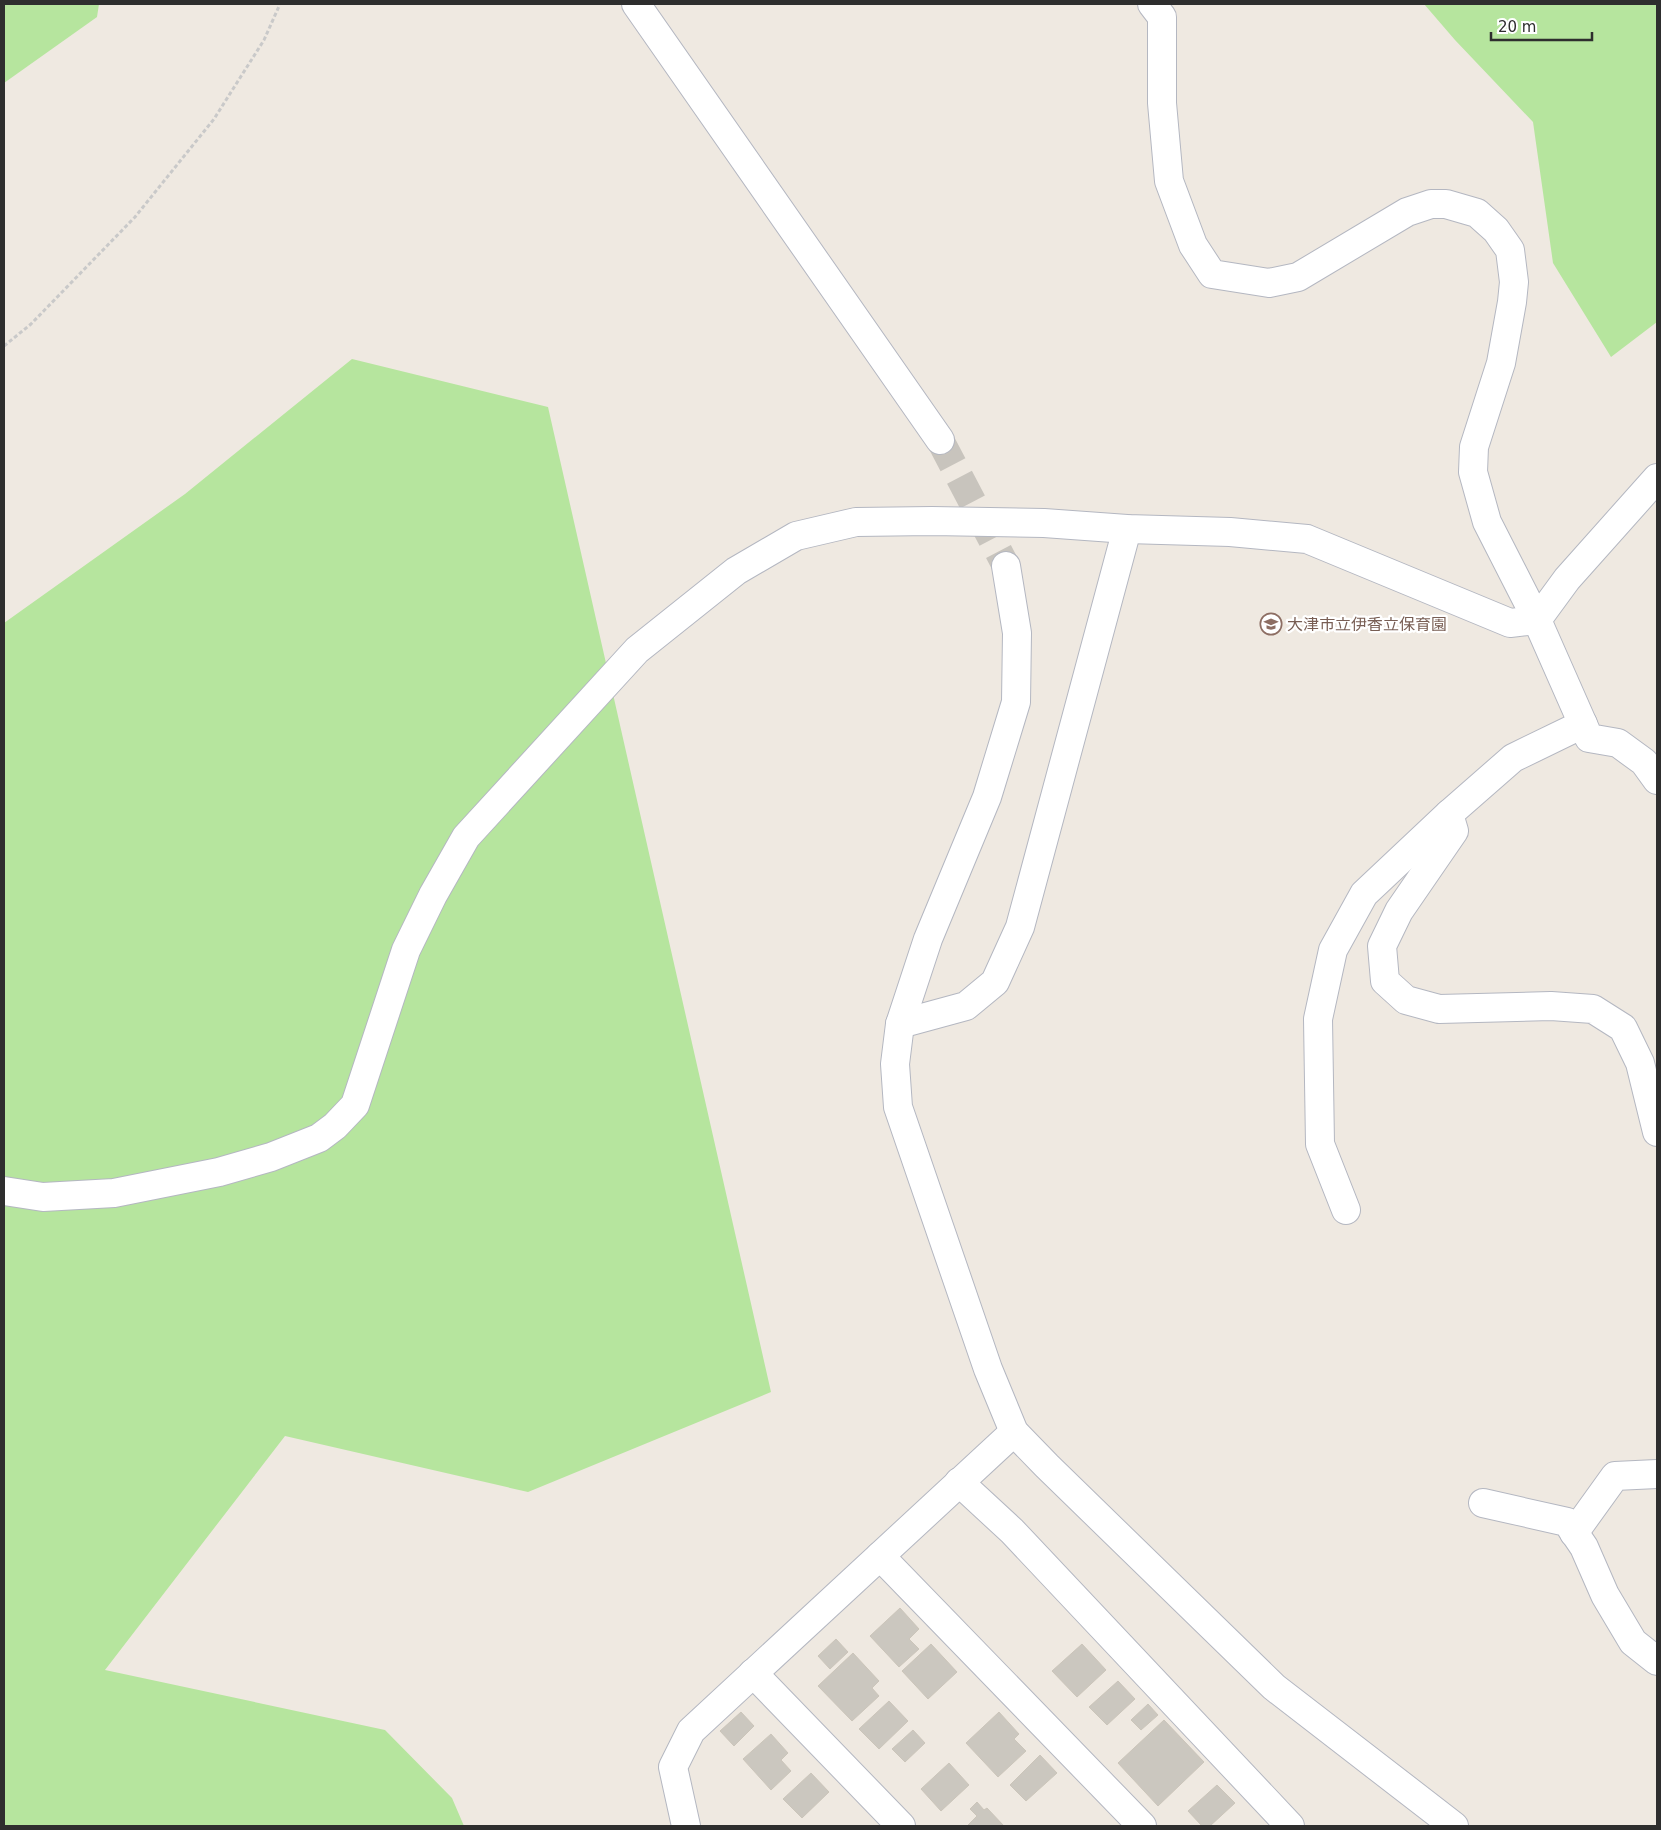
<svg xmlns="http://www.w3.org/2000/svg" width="1661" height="1830" font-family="'DejaVu Sans','Noto Sans JP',sans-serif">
<rect width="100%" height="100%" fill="#efe9e1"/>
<!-- green -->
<g fill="#b6e59e">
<path d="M4 4H99L97 17 4 83Z"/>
<path d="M1424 4H1657V322L1611 357 1553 263 1533 122 1455 40Z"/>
<path d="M352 359 548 407 771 1392 528 1492 285 1436 105 1670 385 1730 452 1798 464 1826H4V623L185 494Z"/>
</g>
<!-- building -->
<g fill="#cbc7bf" stroke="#cbc5ba">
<path d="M900 1608 919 1629 909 1639 919 1649 899 1667 870 1636Z"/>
<path d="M836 1639 848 1652 830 1669 818 1656Z"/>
<path d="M931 1644 957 1672 928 1699 902 1671Z"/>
<path d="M1082 1644 1106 1670 1077 1697 1052 1671Z"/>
<path d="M853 1653 879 1681 872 1688 879 1696 852 1721 818 1686Z"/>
<path d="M1118 1681 1135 1699 1107 1725 1089 1707Z"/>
<path d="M889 1701 908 1721 879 1749 859 1729Z"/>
<path d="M1148 1704 1158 1715 1141 1730 1131 1720Z"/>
<path d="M741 1712 754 1726 734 1746 720 1731Z"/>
<path d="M999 1712 1019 1734 1014 1739 1026 1751 998 1777 966 1743Z"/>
<path d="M1164 1720 1204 1762 1158 1806 1118 1763Z"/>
<path d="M913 1730 925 1743 905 1762 892 1749Z"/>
<path d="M771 1734 788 1753 781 1760 791 1771 771 1790 743 1759Z"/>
<path d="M1040 1755 1057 1773 1026 1801 1010 1785Z"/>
<path d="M949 1763 969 1785 941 1811 921 1789Z"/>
<path d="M811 1773 829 1792 802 1818 783 1799Z"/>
<path d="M1217 1785 1235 1803 1210 1826H1202L1188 1811Z"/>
<path d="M977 1802 984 1810 987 1808 1004 1826H967L977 1816 970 1809Z"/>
</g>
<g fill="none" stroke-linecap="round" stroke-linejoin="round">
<!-- tertiary-tunnel -->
<path stroke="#c8c4bd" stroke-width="28" stroke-dasharray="28 14" stroke-linecap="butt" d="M940 440 1006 566"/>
<!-- minor casing -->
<g stroke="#b4b7c1" stroke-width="30">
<g id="minor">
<path d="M1152 4 1162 17V103L1169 181 1193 245 1212 274 1269 283 1298 277 1407 212 1431 204H1446L1477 213 1496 230 1510 250 1514 282 1512 302 1501 363 1474 447 1473 472 1487 522 1537 620 1589 738 1618 743 1644 762 1657 780"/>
<path d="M1449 814 1454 831 1399 911 1382 946 1385 981 1406 1000 1439 1009 1551 1006 1593 1009 1623 1028 1640 1063 1657 1132"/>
<path d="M900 1024 966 1006 995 982 1020 927 1127 529"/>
<path d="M4 1191 43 1197 114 1193 219 1172 271 1157 319 1138 335 1126 355 1105 406 950 433 895 466 837 637 650 736 571 796 536 856 522 932 521 1044 523 1127 529 1230 532 1307 539 1510 623 1537 620 1567 579 1657 478"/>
<path d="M1346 1210 1320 1144 1318 1019 1333 950 1364 894 1449 814 1513 758 1583 724"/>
<path d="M959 1482 1012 1531 1290 1826"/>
<path d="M1483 1503 1567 1522 1584 1547 1605 1595 1633 1642 1657 1661"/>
<path d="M1574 1533 1615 1476 1657 1474"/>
<path d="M880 1556 1142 1826"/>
<path d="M753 1673 901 1826"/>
<path d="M686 1826 673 1767 691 1731 1014 1432"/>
</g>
</g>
<!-- tertiary casing -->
<g stroke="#b4b7c1" stroke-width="30">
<g id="tertiary">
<path d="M636 4 940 440"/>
<path d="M1006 566 1017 633 1016 702 987 797 928 939 900 1024 895 1064 898 1107 988 1369 1014 1432 1047 1466 1274 1687 1454 1826"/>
</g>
</g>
<!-- path -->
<path stroke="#c9c9c9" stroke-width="3" stroke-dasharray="4 2.5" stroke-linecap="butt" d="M4 346 31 324 135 217 214 119 264 40 280 4"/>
<!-- minor -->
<use href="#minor" stroke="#fff" stroke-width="28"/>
<!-- tertiary -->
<use href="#tertiary" stroke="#fff" stroke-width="28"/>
</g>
<!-- icons -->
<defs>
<g id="school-ring" transform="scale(1.125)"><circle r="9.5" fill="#fff" stroke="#8d6e63" stroke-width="1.5"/><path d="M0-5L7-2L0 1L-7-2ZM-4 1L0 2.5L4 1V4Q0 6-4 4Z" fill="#8d6e63"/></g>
</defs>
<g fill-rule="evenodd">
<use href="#school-ring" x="1271" y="624"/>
</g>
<g text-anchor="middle" stroke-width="4.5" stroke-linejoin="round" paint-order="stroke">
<!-- education labels -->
<g font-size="16" fill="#785e54" stroke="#fff" text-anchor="start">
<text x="1287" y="630">大津市立伊香立保育園</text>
</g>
</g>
<!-- border -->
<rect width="1661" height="1830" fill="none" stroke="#2e2e2e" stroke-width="10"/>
<!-- scale -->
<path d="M1491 32v8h101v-8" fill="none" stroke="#2e2e2e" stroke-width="2.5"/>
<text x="1498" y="32" font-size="15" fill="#2e2e2e" stroke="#ffffff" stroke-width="4" paint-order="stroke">20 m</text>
</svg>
